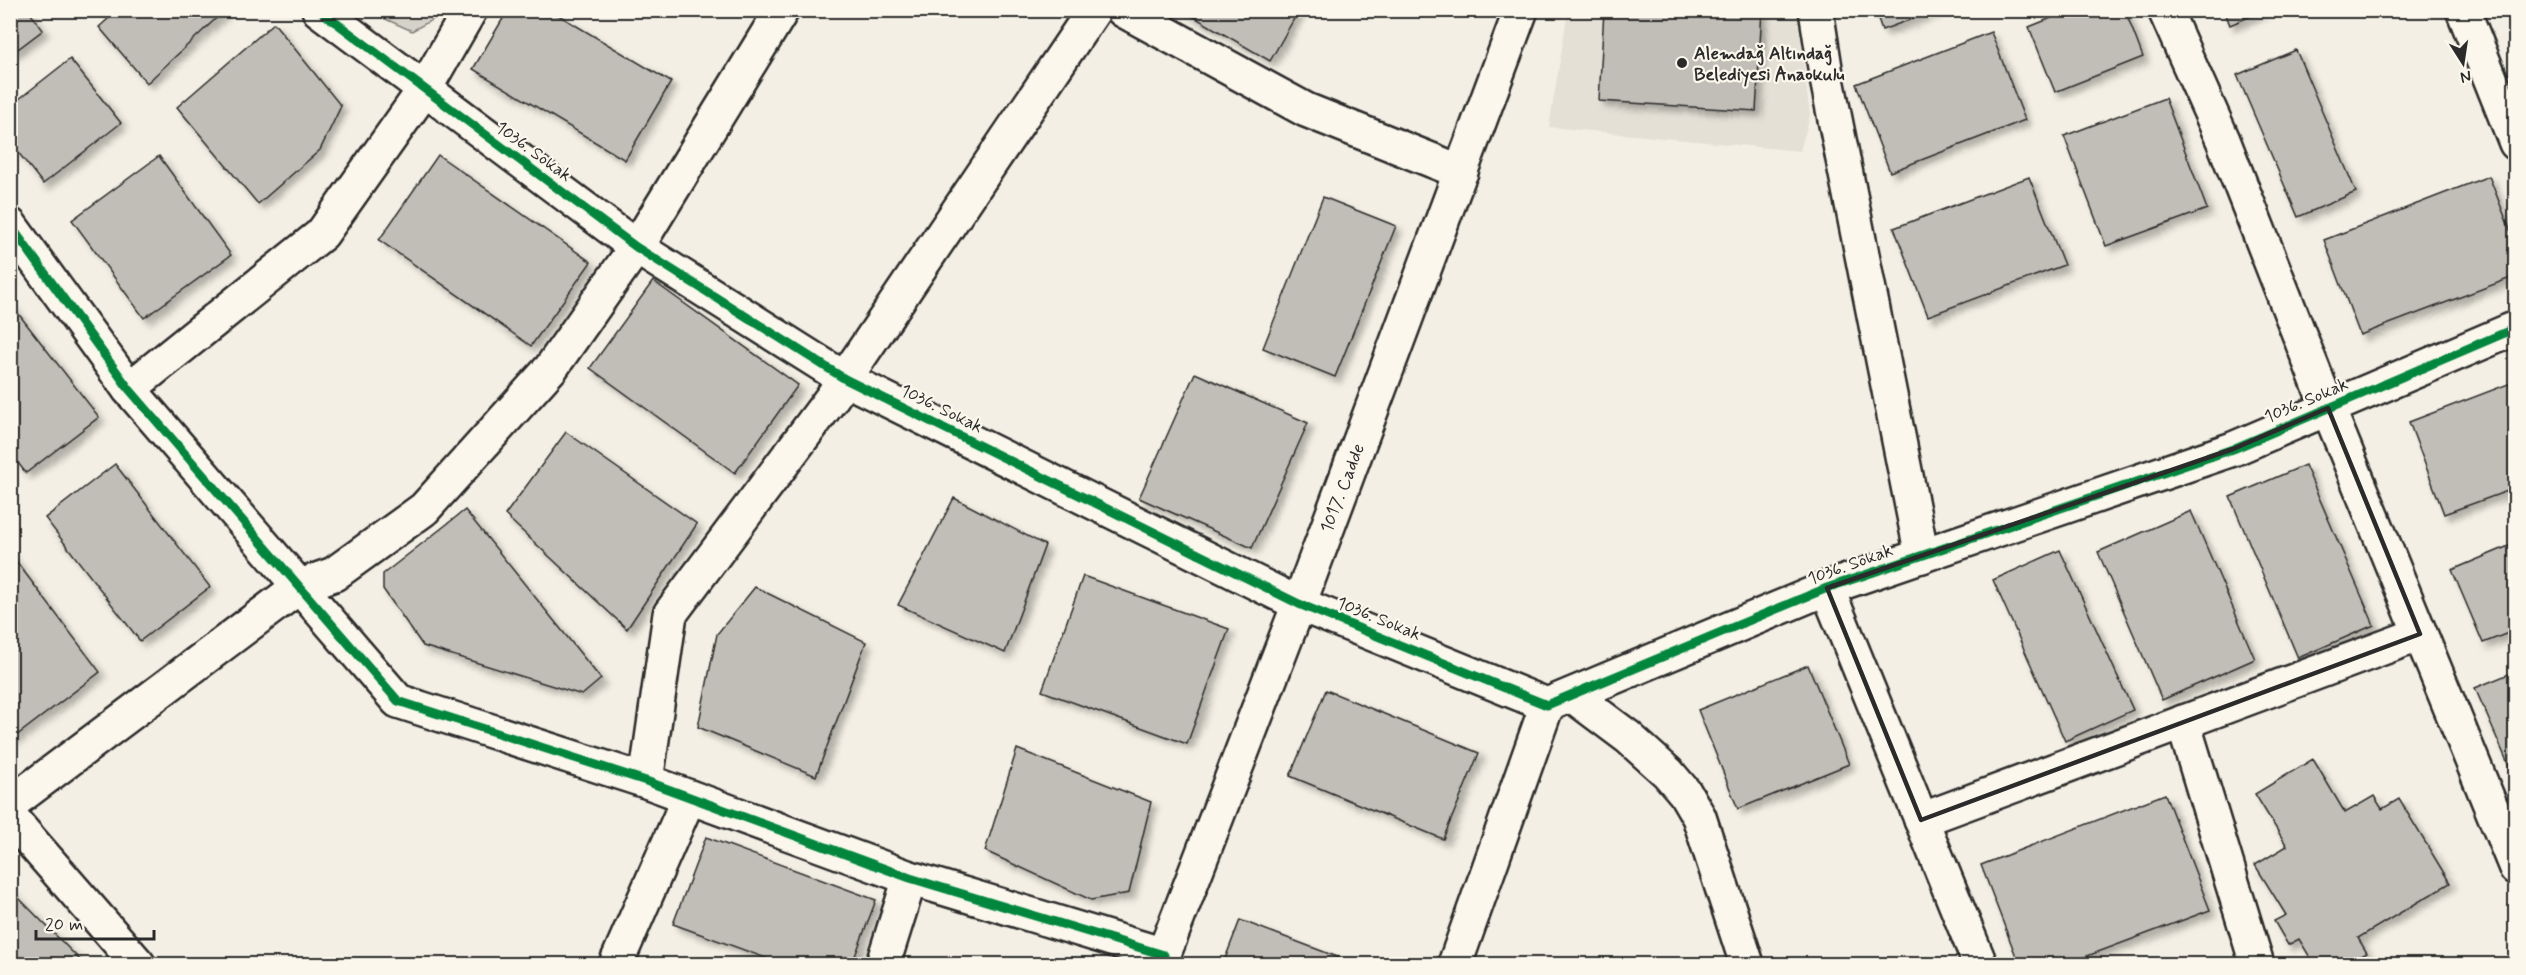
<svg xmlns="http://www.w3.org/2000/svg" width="2526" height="975" font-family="Mynerve,sans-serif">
<defs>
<filter id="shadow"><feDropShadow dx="5.5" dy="5.5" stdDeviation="3" flood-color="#0004"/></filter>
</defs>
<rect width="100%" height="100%" fill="#f3efe4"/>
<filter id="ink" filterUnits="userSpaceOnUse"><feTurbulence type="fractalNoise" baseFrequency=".0167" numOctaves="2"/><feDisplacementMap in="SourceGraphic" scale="12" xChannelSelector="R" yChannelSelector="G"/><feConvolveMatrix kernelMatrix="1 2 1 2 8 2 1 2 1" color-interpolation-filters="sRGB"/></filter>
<g filter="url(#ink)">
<!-- built -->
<path fill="#e4e0d6" d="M1568 11H1797L1810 116 1800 151 1549 127Z"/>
<!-- green -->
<path fill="#d5d2c9" stroke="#807e7a" stroke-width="1.5" d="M372 11H442L439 16 412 31 381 17Z"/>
<!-- building -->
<g fill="#c0beb6" stroke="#2b2b2b" stroke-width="1.5" filter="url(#shadow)">
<path d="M10 10H28L43 30 10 55Z"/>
<path d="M118 10H225L147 83 99 27Z"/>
<path d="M508 10H550L671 82 625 160 473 69Z"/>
<path d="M1182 10H1299L1270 61Z"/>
<path d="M1604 10H1657L1715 15V10H1762L1756 111 1599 101Z"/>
<path d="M1875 10H1936L1882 30Z"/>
<path d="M2071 10H2125L2143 57 2055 92 2029 27Z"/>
<path d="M2224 10H2265L2230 25Z"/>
<path d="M274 23 341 106 320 150 258 204 177 107Z"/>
<path d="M1991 32 2025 120 1890 172 1856 84Z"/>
<path d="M2296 50 2356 192 2298 217 2237 75Z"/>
<path d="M70 59 121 123 43 184 10 142V106Z"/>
<path d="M2165 98 2207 209 2106 246 2064 136Z"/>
<path d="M438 155 591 262 531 346 379 240Z"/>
<path d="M159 156 231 255 144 318 72 220Z"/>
<path d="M2489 176 2516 245V276L2360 335 2324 240Z"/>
<path d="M2029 177 2064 265 1928 316 1894 228Z"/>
<path d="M1323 197 1396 226 1335 377 1263 348Z"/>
<path d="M653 281 798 385 735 473 590 368Z"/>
<path d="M10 303 99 417 26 473 10 453Z"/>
<path d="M1195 373 1308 423 1252 548 1139 498Z"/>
<path d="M2516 381V488L2444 514 2409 422Z"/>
<path d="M566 432 697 524 627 629 505 515Z"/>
<path d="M115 464 210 587 140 641 45 518Z"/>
<path d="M2305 465 2374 625 2298 658 2230 497Z"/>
<path d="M954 498 1045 545 1005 653 898 605Z"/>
<path d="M465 510 601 679 582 695 423 646 383 589V574Z"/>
<path d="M2191 511 2255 659 2162 700 2098 552Z"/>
<path d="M2516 543V630L2483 643 2452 570Z"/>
<path d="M2060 550 2133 710 2065 741 1993 580Z"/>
<path d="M10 553 100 672 12 739 10 737Z"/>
<path d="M1083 576 1229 629 1187 744 1042 691Z"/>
<path d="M755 587 866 642 816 776 698 727 717 634Z"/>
<path d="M1808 665 1849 764 1738 809 1698 710Z"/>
<path d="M2516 671V782L2475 688Z"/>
<path d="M1326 690 1479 753 1443 839 1290 776Z"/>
<path d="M1017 749 1151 802 1129 893 1091 900 985 851Z"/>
<path d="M2313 759 2345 813 2374 796 2382 809 2399 799 2450 883 2358 938 2367 953 2347 964H2314L2299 939 2288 945 2274 921 2286 915 2255 865 2287 846 2255 794Z"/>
<path d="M2165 794 2210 910 2066 964H2019L1981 865Z"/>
<path d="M706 837 876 900 852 964H782L673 924Z"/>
<path d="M10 889 84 964H10Z"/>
<path d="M1240 920 1356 964H1223Z"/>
</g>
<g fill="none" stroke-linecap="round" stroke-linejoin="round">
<!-- street casing -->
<g stroke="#2b2b2b" stroke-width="38">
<g id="street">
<path d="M319 10 636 247 845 379 1299 604 1547 705 1827 588 2233 449 2516 328"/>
<path d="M1123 10 1306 110 1461 172"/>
<path d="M1816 10 1826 74 1922 556"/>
<path d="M2165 10 2223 140 2328 408 2516 868"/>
<path d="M2463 10 2516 143"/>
<path d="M10 225 129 389 398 701 646 781 910 878 1164 955"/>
<path d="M129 389 322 234 424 90 470 10"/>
<path d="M1827 588 1980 964"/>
<path d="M1572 695 1628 737 1668 773 1685 793 1699 817 1747 964"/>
<path d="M2183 722 2257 964"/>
<path d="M646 781 670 614 831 399 1094 10"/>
<path d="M10 804 300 586 334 574 424 509 551 368 643 237 782 10"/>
<path d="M10 817 138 964"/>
<path d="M1921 820 2420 634"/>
<path d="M616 964 689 797"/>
<path d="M883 964 910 878"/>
</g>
</g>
<!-- secondary casing -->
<g stroke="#2b2b2b" stroke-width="38">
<g id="secondary">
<path d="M1160 964 1299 604 1521 10"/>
<path d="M1455 964 1547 705"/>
</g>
</g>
<!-- street -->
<use href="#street" stroke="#fbf7ec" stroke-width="33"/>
<!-- secondary -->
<use href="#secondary" stroke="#fbf7ec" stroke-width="33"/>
<!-- cycleway casing -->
<g stroke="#fbf7ec" stroke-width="13">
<g id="cycleway">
<path d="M319 10 636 247 845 379 1299 604 1547 705 1827 588 2233 449 2516 328"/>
<path d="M10 225 129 389 398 701 646 781 910 878 1164 955"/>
</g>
</g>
<!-- cycleway -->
<use href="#cycleway" stroke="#00873e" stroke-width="9"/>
</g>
</g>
<!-- marked area -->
<path fill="none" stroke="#2b2b2b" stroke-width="4.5" stroke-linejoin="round" d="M2328 408 2420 634 1921 820 1827 588 2233 449Z"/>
<!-- markers -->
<circle fill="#2b2b2b" stroke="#fbf7ec" stroke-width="2" cx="1682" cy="63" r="6"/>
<g text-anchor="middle" stroke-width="4.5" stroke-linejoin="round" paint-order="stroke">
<!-- poi labels -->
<g font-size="18" font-weight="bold" fill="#2b2b2b" stroke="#fbf7ec" text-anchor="start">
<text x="1694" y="59">Alemdağ Altındağ<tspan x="1694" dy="21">Belediyesi Anaokulu</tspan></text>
</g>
<!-- street labels -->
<g font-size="18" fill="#2b2b2b" stroke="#fbf7ec">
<text transform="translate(534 151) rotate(36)" y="6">1036. Sokak</text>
<text transform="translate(2306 400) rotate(-23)" y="6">1036. Sokak</text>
<text transform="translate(942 408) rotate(26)" y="6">1036. Sokak</text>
<text transform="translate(1342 488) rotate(-69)" y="6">1017. Cadde</text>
<text transform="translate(1850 564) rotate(-20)" y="6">1036. Sokak</text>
<text transform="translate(1379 618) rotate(22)" y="6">1036. Sokak</text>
</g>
</g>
<!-- margin -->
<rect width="2526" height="975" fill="none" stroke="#fbf7ec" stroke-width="36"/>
<rect x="18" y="18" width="2490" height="939" fill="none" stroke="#2b2b2b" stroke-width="2" filter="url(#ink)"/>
<!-- north arrow -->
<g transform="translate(2463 63) rotate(168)" stroke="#fbf7ec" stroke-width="4.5" paint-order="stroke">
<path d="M0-4.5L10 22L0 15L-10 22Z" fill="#2b2b2b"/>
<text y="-9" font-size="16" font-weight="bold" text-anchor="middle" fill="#2b2b2b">N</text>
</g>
<!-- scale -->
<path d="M36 930v9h118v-9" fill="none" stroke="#2b2b2b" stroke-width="3"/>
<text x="45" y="930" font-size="18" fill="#2b2b2b" stroke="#fbf7ec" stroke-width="4.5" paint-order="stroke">20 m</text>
</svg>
